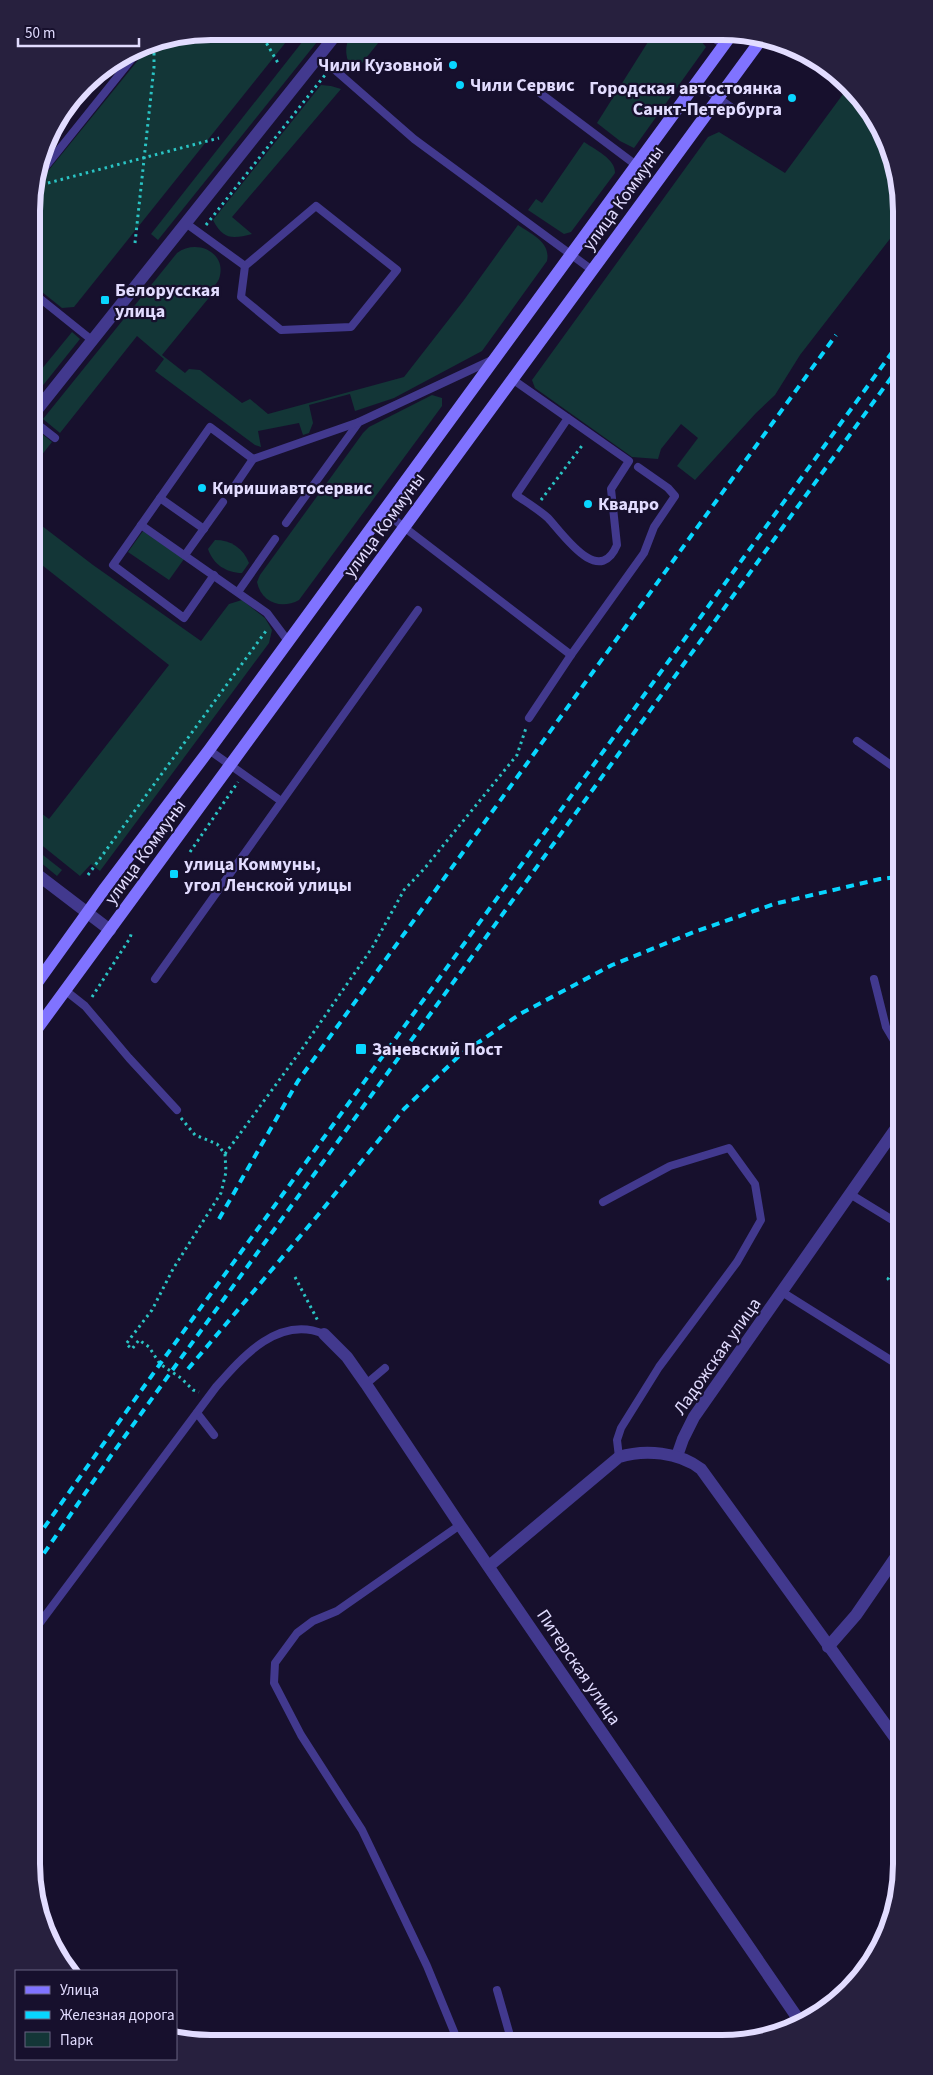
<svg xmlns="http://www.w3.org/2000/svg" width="933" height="2075" font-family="'Source Sans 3',sans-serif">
<rect width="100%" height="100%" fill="#17102d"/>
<!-- green -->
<g fill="#133637">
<path d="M211 31 294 32 74 307 62 308 32 284V199L35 187 152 43Z"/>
<path d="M310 32H325L158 240 151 234Z"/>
<path d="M352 32H387L354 73C345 59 343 47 352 32Z"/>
<path d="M653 34H695L706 47 634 148 620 141 597 123Z"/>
<path d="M321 85 331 86 341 89 232 217 252 234C233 239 223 240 213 220Z"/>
<path d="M849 86 878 121 896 164V231L800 355 775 395 756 413 695 480 677 466 698 438 681 424 661 449 658 459 632 457 535 388 532 380 708 137 719 132 785 173Z"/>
<path d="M584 142C594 149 616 159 615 173L571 232 564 234 528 210 536 199 542 203Z"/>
<path d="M518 225C531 234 551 242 547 261L482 351 394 398 355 411 350 394 309 405 313 423 309 433 303 435 299 423 258 431 261 447 255 445 155 371 164 359 137 336 60 433 43 419 177 253C197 238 228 253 219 279 217 283 213 288 210 292L212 294 162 355 185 373 189 369 200 370 242 403 250 399 268 414 404 377 464 300Z"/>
<path d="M72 332 80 339 32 399V381Z"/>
<path d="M432 395 442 398V406L299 600C281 610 261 602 257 582L260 575 363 433 369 427Z"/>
<path d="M36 429 52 442 33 466 32 433Z"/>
<path d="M33 519 93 565 201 641 229 604 242 600 265 618 272 630 269 643 100 871 91 864 80 876 34 839V808L49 819 169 665 33 558Z"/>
<path d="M143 531 184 559 169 580 128 552Z"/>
<path d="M215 540C231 540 243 548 249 563L242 573C226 573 213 564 208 549Z"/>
<path d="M34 848 62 870 57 876 34 857Z"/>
<path d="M34 900C43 915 44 929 34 945Z"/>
</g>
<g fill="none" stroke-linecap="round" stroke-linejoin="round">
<!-- path -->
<g stroke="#2ac4c4" stroke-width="3" stroke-dasharray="2.5 4" stroke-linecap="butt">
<path d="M260 32 278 63"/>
<path d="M48 183 219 138"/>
<path d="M206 225 325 75"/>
<path d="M135 243 154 67V48"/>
<path d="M541 500 584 443"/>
<path d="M190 852 238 782"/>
<path d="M88 875 266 631"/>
<path d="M92 997 130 938 132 931"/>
<path d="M181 1118 195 1135 217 1144 225 1154 226 1172 221 1193 173 1269 152 1310 126 1344 132 1349 139 1340 149 1347 160 1364 181 1378 193 1390 199 1392"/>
<path d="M225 1154 302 1049 372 948 404 890 424 869 517 755 526 728"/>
<path d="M899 1261 888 1279 899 1286"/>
<path d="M295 1277 318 1321"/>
</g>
<!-- lane -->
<g stroke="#42398e" stroke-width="8">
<path d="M707 34 724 45"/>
<path d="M319 56 414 139 592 270"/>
<path d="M696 82 735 110"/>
<path d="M540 93 636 165"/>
<path d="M38 176 143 45"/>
<path d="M316 206 397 270 351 327 281 330 241 297 245 266Z"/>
<path d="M187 224 245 266"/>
<path d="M32 292 93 341"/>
<path d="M512 379 629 461 611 489 617 545C599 588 563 534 548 518 538 509 526 502 516 495L568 418"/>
<path d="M32 420 55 438"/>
<path d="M234 487 253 459"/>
<path d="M160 498 204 529"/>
<path d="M383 511 571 655"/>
<path d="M286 523 359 422 492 360"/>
<path d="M141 525 267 613 288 641"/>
<path d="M185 555 223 502"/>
<path d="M214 575 184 618 113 565 210 427 253 459 359 422"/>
<path d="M238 592 275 539"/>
<path d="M529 718 571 655 644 553 654 527 675 496 668 488 638 467"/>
<path d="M857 741 898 770"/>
<path d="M209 750 281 801"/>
<path d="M155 979 418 610"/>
<path d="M874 979 886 1027 899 1049"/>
<path d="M66 991 85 1006 129 1058 177 1110"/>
<path d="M850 1194 899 1224"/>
<path d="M603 1202 670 1166 729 1148 755 1184 761 1220 737 1262 659 1367 621 1428 617 1440 619 1457"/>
<path d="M782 1292 900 1366"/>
<path d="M366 1384 385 1368"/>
<path d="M197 1413 214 1435"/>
<path d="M36 1628 216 1387C243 1356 279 1315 324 1334"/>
<path d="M497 1990 511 2039"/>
<path d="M457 2039 427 1966 362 1830 301 1735 274 1683 275 1663 297 1633 313 1621 337 1611 460 1525"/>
</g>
<!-- street -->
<g stroke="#42398e" stroke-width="12">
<path d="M32 416 338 32"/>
<path d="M34 872 110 930"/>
<path d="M324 1334 347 1357 366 1384 460 1525 801 2023"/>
<path d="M677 1456 683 1439 694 1417 899 1124"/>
<path d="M489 1566 619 1457C645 1449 679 1452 701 1469L901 1746"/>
<path d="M828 1647 856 1615 900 1551"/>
</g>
<!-- secondary -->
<g stroke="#8073ff" stroke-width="12">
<path d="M34 987 105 888 209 750 732 34"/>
<path d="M34 1033 763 37"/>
</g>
<!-- rail -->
<g stroke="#08d6ff" stroke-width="4" stroke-dasharray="8 6" stroke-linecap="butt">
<path d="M219 1219 298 1081 836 335"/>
<path d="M188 1369 318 1215 404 1109 460 1055 520 1014 612 965 694 932 774 904 880 879 898 877"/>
<path d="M36 1539 160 1364 896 347"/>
<path d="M36 1565 110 1457 171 1372 896 371"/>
</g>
</g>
<!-- markers -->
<g fill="#08d6ff" stroke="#17102d" stroke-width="2">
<circle cx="453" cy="65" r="5"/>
<circle cx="460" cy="85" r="5"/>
<circle cx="792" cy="98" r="5"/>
<rect x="100" y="295" width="10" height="10" rx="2.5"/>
<circle cx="202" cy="488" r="5"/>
<circle cx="588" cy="504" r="5"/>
<rect x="169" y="869" width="10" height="10" rx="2.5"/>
<rect x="355" y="1043" width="12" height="12" rx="2.5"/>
</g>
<g text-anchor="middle" stroke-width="4.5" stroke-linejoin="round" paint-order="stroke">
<!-- poi labels -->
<g font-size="18" font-weight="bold" fill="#e2dcff" stroke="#17102d" text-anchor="start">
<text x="443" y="71" text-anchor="end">Чили Кузовной</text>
<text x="470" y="91">Чили Сервис</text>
<text x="782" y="94" text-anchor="end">Городская автостоянка<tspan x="782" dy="21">Санкт-Петербурга</tspan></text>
<text x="115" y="296">Белорусская<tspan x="115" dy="21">улица</tspan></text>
<text x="212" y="494">Киришиавтосервис</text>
<text x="598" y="510">Квадро</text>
<text x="184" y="870">улица Коммуны,<tspan x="184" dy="21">угол Ленской улицы</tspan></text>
<text x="372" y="1055">Заневский Пост</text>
</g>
<!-- street labels -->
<g font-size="18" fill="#e2dcff" stroke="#17102d">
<text transform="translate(623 198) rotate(-54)" y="6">улица Коммуны</text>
<text transform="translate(384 525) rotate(-54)" y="6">улица Коммуны</text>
<text transform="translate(145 852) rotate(-54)" y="6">улица Коммуны</text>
<text transform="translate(717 1356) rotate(-55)" y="6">Ладожская улица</text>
<text transform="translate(579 1667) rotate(56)" y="6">Питерская улица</text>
</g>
</g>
<!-- crop -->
<path d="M0 0H933V2075H0ZM211 40H722A171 171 0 0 1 893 211V1864A171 171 0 0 1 722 2035H211A171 171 0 0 1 40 1864V211A171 171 0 0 1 211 40Z" fill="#27203e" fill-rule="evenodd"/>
<path fill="none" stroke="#e2dcff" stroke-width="6" d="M211 40H722A171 171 0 0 1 893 211V1864A171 171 0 0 1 722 2035H211A171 171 0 0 1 40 1864V211A171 171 0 0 1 211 40Z"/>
<!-- legend -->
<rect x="15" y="1970" width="162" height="90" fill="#17102d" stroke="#686281"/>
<rect x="25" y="1986" width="25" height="8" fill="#8073ff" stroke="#686281"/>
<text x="60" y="1995" font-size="15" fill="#e2dcff">Улица</text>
<rect x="25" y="2011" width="25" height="8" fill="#08d6ff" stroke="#686281"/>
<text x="60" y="2020" font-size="15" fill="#e2dcff">Железная дорога</text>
<rect x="25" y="2032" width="25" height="15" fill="#133637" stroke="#686281"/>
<text x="60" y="2045" font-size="15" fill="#e2dcff">Парк</text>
<!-- scale -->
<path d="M18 38v8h121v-8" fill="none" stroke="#e2dcff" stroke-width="2.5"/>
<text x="25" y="38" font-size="15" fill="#e2dcff" stroke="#17102d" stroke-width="4" paint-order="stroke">50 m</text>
</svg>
